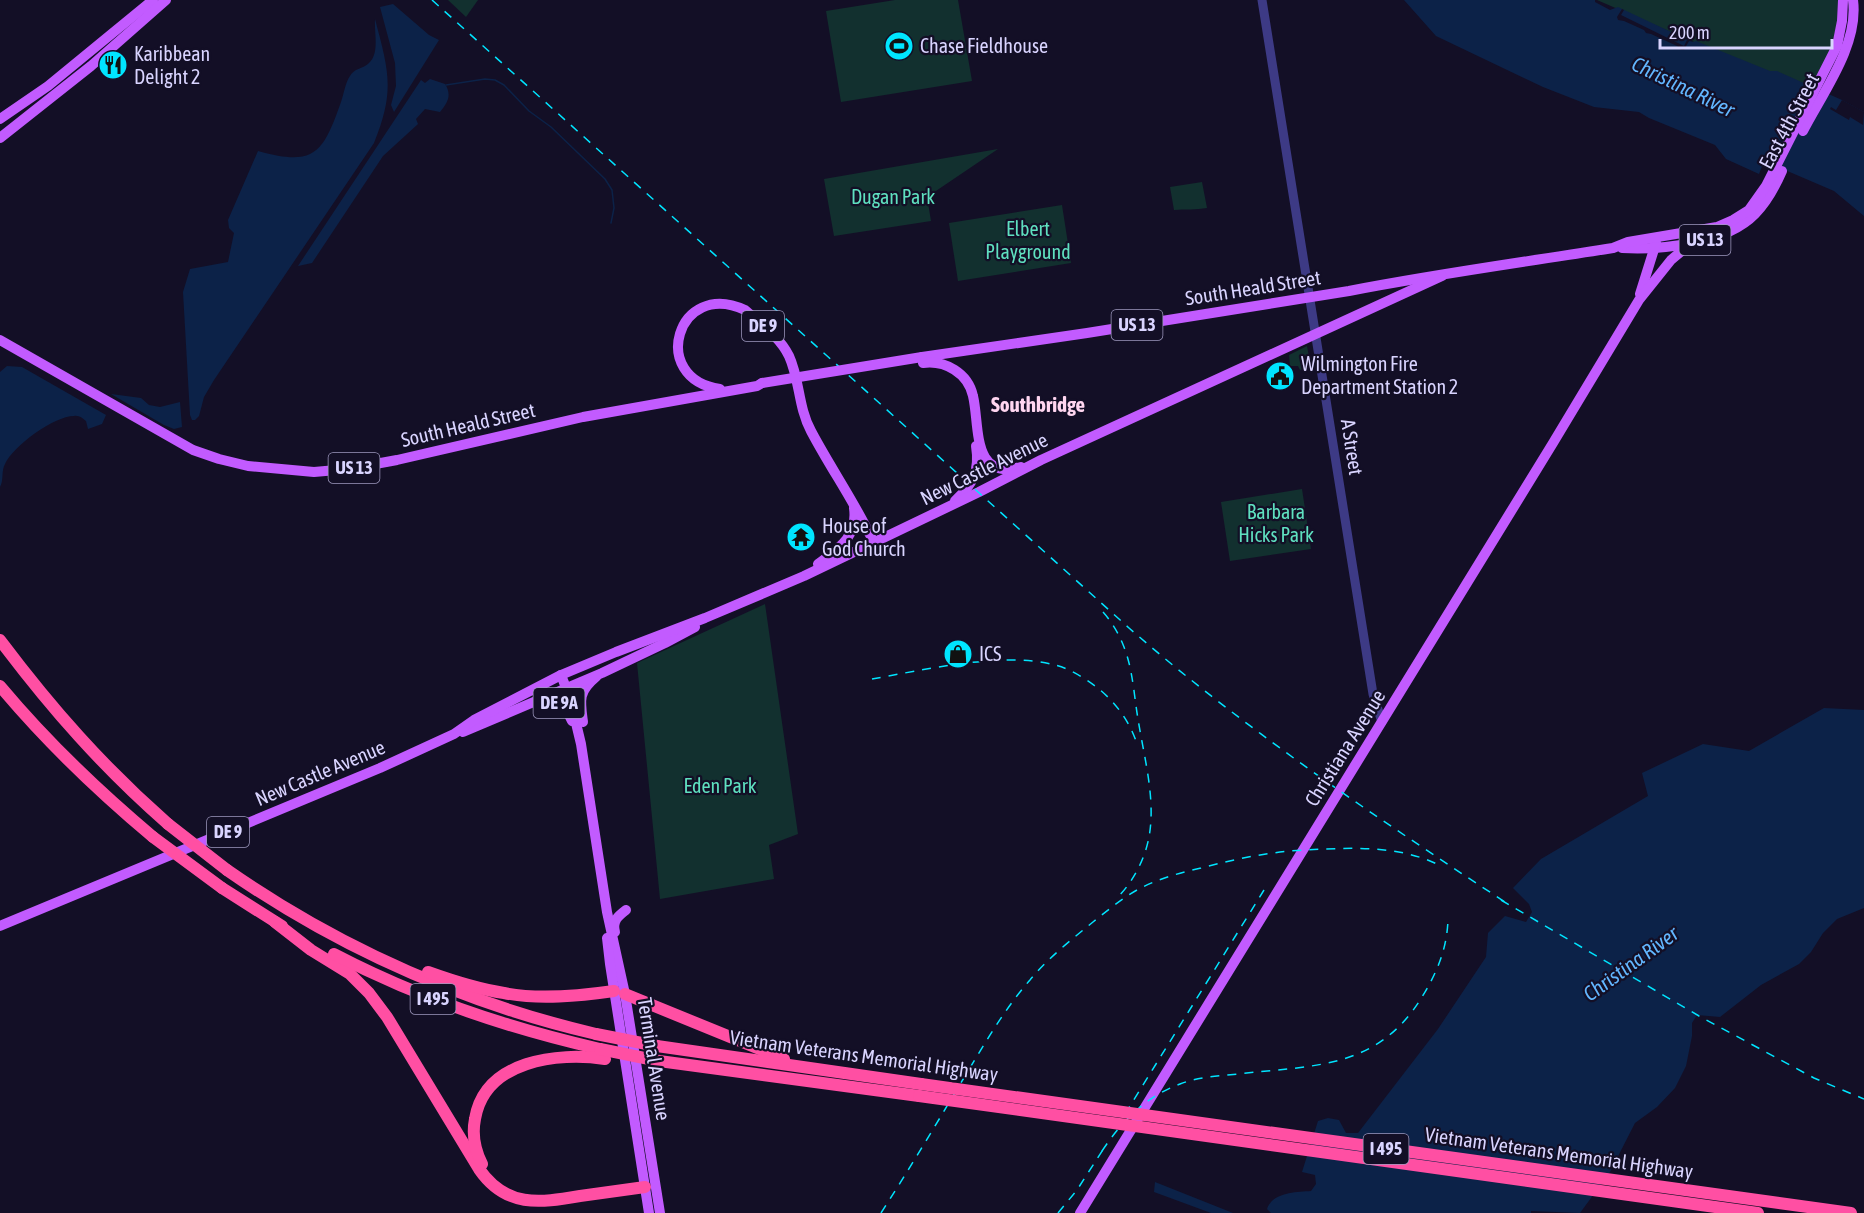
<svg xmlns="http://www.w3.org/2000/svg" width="1864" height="1213" font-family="'Asap Condensed',sans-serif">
<rect width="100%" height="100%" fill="#130f26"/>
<!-- green -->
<g fill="#12302f">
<path d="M448 0H478L466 17Z"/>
<path d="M895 0H958L972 81 841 102 826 11Z"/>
<path d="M1597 0H1838L1837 23 1830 54 1812 88 1789 77 1768 74Z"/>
<path d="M998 149 927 197 931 221 834 236 824 179Z"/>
<path d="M1202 182 1207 208C1196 210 1185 209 1174 210L1170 187Z"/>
<path d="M1062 205 1071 263 958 281 949 223Z"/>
<path d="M1307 346 1311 368 1300 370 1298 366H1290L1289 355Z"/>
<path d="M1302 489 1311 549 1230 561 1221 502Z"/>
<path d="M765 604 798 834 769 845 774 879 660 899 637 663Z"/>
</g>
<!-- water -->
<g fill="#0c2248">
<path d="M1404 0H1595V2L1610 10 1618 7 1686 39 1693 42 1696 41 1770 71H1777L1842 100 1864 112V216L1834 191 1764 161 1759 174 1726 159 1715 145 1649 118 1639 112 1594 107 1543 87 1436 36Z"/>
<path d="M393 4 429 35 439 40 394 112 391 105 396 86 395 63 380 7Z"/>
<path d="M375 19C389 72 395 91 374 143L214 380 204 397 199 416 195 420H192L190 415 183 292 190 269 228 262 234 233 229 228 228 220 258 151C315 167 323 153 341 102 344 94 345 83 350 76 354 69 360 69 365 66 381 57 374 35 375 19Z"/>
<path d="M430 79 445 84C452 95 448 102 440 112L425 109 416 119 418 124 383 156 312 263 298 266 421 80 425 83Z"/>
<path d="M7 366 22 367 106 415 102 424 88 429 86 421C82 418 79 415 74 416 54 416 13 446 5 464 1 471 4 480 0 487V372Z"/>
<path d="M111 394 141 398 149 405 160 407 180 402 182 427 174 429 164 425Z"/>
<path d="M1824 708 1864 710V908L1837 919 1823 933 1811 952 1799 964 1761 985 1720 1017 1697 1015 1692 1023V1036L1686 1066 1675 1088 1657 1107 1635 1123 1610 1172 1580 1213 1531 1211V1213H1271L1267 1209C1273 1192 1296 1192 1311 1191L1316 1184 1315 1175 1302 1172 1318 1121 1328 1118 1339 1120 1346 1133H1358L1438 1029 1486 957 1488 933 1505 916 1526 922 1532 912 1529 904 1513 888 1541 859 1648 796 1642 773 1703 744 1749 751Z"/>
<path d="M1155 1182 1233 1213H1211L1154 1192Z"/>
</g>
<!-- pier -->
<g fill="#130f26">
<path d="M1622 9 1624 10 1621 15 1684 46 1687 40 1689 41 1684 50H1681L1677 46 1651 34 1646 33 1644 30 1624 21 1618 20 1617 17Z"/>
<path d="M1842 100 1864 112 1863 125 1850 117 1849 120 1830 109 1831 107 1836 110Z"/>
</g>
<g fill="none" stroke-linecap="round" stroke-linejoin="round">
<!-- stream -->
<path stroke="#0c2248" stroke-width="1.5" d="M446 85 485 79 495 80 504 85 529 111 551 127 605 179 612 190 614 208 611 223"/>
<!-- minor -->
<path stroke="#3d3a85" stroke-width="9" d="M1262 0 1373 694 1382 722"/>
<!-- major -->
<g stroke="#c25bff" stroke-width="10">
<path d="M0 119 48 86 153 0"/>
<path d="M1803 131C1823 92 1859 45 1853 0"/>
<path d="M0 138 91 66 166 0"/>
<path d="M1622 248C1662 250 1726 244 1755 214 1767 202 1775 187 1782 171"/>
<path d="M1640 294 1656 243"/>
<path d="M0 340 193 450 219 459 248 466 314 472 348 469 397 460 583 417 757 386 762 383"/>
<path d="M922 357 1087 333 1349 291C1436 274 1525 262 1613 248L1628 242 1717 227 1733 220 1749 210 1766 186 1837 46 1842 21 1843 0"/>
<path d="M923 363C945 360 968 373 973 396 980 425 971 481 1021 467"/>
<path d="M720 389C648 379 677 278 745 310 760 323 780 337 789 356 800 380 798 407 811 431 831 469 856 504 874 543"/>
<path d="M955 501C973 484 980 471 976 446"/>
<path d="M818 564C838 549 858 537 854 508"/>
<path d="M561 675 570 698 581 744 607 912 625 994 660 1213"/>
<path d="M541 702C558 697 566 707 572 721"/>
<path d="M583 722C580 700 578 692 596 677"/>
<path d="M463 732 602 673 665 643 695 627"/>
<path d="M0 926 380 768 454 734 474 720 561 675 616 652 705 618 804 576 979 492 1041 460 1442 276"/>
<path d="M615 932C612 921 618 916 626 910"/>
<path d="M607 938 610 964 649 1213"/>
<path d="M1080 1213 1553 443 1639 300 1671 260 1684 249 1708 239"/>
</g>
<!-- highway -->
<g stroke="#ff4fa3" stroke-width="12">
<path d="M0 640C52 709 103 767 168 824"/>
<path d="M0 686C46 741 97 790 153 837"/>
<path d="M227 870C339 948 464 1003 596 1034"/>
<path d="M222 888 282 926"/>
<path d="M275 922 311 950 350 974 369 993 387 1017 479 1169C506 1208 539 1203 580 1196 602 1193 624 1190 645 1187"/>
<path d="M334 954C418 998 508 1028 600 1049"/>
<path d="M428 972C453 981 478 989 504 993 539 1000 579 996 614 991"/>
<path d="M625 994 784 1059"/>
<path d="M657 1046 921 1084"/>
<path d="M659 1061 919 1096"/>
<path d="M482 1164C475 1150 472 1134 475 1119 485 1060 558 1052 605 1059"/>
</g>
<!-- rail -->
<g stroke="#00e5ff" stroke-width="1.5" stroke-dasharray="9 8" stroke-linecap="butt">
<path d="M432 0 1129 628C1247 731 1377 818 1508 904"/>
<path d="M1103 612C1112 622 1119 634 1124 647 1133 670 1134 696 1138 719 1144 757 1156 799 1149 837 1145 859 1133 882 1117 898"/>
<path d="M872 679C924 670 1003 651 1055 665 1071 669 1086 679 1099 689 1116 703 1129 721 1136 741"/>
<path d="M1501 900 1699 1016 1814 1078 1864 1099"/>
<path d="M1125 1114 1264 890"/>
<path d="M1102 1151C1122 1121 1145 1097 1180 1084 1198 1077 1218 1076 1238 1074 1314 1065 1377 1070 1422 997 1438 971 1448 946 1448 916"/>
<path d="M881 1213C908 1171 934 1128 959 1086 981 1050 1002 1012 1030 980 1048 958 1071 940 1093 922 1107 911 1121 899 1137 890 1157 879 1179 873 1201 868 1235 859 1268 852 1304 850 1350 848 1398 844 1441 866"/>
<path d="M1058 1213 1077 1190 1106 1145"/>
</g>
<!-- major-bridge -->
<path stroke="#c25bff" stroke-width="10" d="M762 383 922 357"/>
<!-- highway-bridge -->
<g stroke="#ff4fa3" stroke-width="12">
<path d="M168 824 227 870"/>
<path d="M153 837 222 888"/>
<path d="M596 1034 657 1046"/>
<path d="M600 1049 659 1061"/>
<path d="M921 1084 1851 1213"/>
<path d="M919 1096 1758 1213"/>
</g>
</g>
<!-- icons -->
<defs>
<g id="stadium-disc" transform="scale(1.5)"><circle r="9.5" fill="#00e5ff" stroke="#130f26"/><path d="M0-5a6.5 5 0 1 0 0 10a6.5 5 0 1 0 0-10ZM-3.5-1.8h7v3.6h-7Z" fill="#111"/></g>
<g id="restaurant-disc" transform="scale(1.5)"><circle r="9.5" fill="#00e5ff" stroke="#130f26"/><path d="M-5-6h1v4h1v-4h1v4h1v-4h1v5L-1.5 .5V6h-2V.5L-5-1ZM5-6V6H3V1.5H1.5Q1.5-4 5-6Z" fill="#111"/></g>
<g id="civic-disc" transform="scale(1.5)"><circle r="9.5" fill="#00e5ff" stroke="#130f26"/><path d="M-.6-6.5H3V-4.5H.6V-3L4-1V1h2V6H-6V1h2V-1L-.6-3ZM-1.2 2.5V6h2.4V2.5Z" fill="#111"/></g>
<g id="temple-disc" transform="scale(1.5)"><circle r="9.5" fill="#00e5ff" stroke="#130f26"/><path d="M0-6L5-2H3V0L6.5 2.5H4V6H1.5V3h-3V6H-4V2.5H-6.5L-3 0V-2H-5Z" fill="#111"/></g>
<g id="shop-disc" transform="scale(1.5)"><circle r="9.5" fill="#00e5ff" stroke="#130f26"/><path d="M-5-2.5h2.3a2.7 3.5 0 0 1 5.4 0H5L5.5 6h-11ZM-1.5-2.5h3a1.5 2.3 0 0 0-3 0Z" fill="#111"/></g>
</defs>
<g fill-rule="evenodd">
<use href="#stadium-disc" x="899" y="46"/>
<use href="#restaurant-disc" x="113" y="65"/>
<use href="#civic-disc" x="1280" y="376"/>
<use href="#temple-disc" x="801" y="537"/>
<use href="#shop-disc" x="958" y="654"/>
</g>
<g text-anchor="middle" stroke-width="4.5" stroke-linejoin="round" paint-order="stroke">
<!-- shield labels -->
<g fill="#130f26" stroke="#9e99be" stroke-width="1.5">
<rect x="1679.5" y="225" width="51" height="30" rx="4.5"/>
<rect x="1111.5" y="310" width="51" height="30" rx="4.5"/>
<rect x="742" y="311" width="42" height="30" rx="4.5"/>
<rect x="328.5" y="453" width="51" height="30" rx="4.5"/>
<rect x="533.5" y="688" width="51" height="30" rx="4.5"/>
<rect x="207" y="817" width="42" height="30" rx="4.5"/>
<rect x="410.5" y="984" width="45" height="30" rx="4.5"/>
<rect x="1363.5" y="1134" width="45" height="30" rx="4.5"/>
</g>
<g font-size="18" font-weight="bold" fill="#d9d4ff">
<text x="1705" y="246">US 13</text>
<text x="1137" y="331">US 13</text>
<text x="763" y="332">DE 9</text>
<text x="354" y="474">US 13</text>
<text x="559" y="709">DE 9A</text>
<text x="228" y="838">DE 9</text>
<text x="433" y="1005">I 495</text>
<text x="1386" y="1155">I 495</text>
</g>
<!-- poi labels -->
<g font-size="20" fill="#d9d4ff" stroke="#130f26" text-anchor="start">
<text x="920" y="53">Chase Fieldhouse</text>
<text x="134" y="61">Karibbean<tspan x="134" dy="23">Delight 2</tspan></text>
<text x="1301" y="371">Wilmington Fire<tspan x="1301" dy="23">Department Station 2</tspan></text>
<text x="822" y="533">House of<tspan x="822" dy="23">God Church</tspan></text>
<text x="979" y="661">ICS</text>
</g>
<!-- street labels -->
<g font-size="20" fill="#d9d4ff" stroke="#130f26">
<text transform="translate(1789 121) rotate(-62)" y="7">East 4th Street</text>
<text transform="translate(1253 288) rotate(-9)" y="7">South Heald Street</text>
<text transform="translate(468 425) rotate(-13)" y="7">South Heald Street</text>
<text transform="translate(1352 447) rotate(81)" y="7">A Street</text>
<text transform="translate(984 469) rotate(-26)" y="7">New Castle Avenue</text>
<text transform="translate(1345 748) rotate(-58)" y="7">Christiana Avenue</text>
<text transform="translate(320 773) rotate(-23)" y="7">New Castle Avenue</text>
<text transform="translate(864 1056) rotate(8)" y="7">Vietnam Veterans Memorial Highway</text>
<text transform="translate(654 1059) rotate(81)" y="7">Terminal Avenue</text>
<text transform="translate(1559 1153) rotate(8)" y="7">Vietnam Veterans Memorial Highway</text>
</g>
<!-- park labels -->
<g font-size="20" fill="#5fe0c0" stroke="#130f26">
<text x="893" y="204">Dugan Park</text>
<text x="1028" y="236">Elbert<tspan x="1028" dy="23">Playground</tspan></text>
<text x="1276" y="519">Barbara<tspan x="1276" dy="23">Hicks Park</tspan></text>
<text x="720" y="793">Eden Park</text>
</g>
<!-- water labels -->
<g font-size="21" font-style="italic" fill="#62b6ff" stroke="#130f26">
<text transform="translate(1683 87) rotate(26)" y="7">Christina River</text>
<text transform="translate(1631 964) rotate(-36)" y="7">Christina River</text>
</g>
<!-- neighbourhood labels -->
<g font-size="21" font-weight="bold" fill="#ffd6f0" stroke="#130f26">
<text x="1038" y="412">Southbridge</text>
</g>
</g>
<!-- scale -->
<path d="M1660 39v9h172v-9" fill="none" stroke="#d9d4ff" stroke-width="3"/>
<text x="1669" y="39" font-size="18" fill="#d9d4ff" stroke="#130f26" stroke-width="4.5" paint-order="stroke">200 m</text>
</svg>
